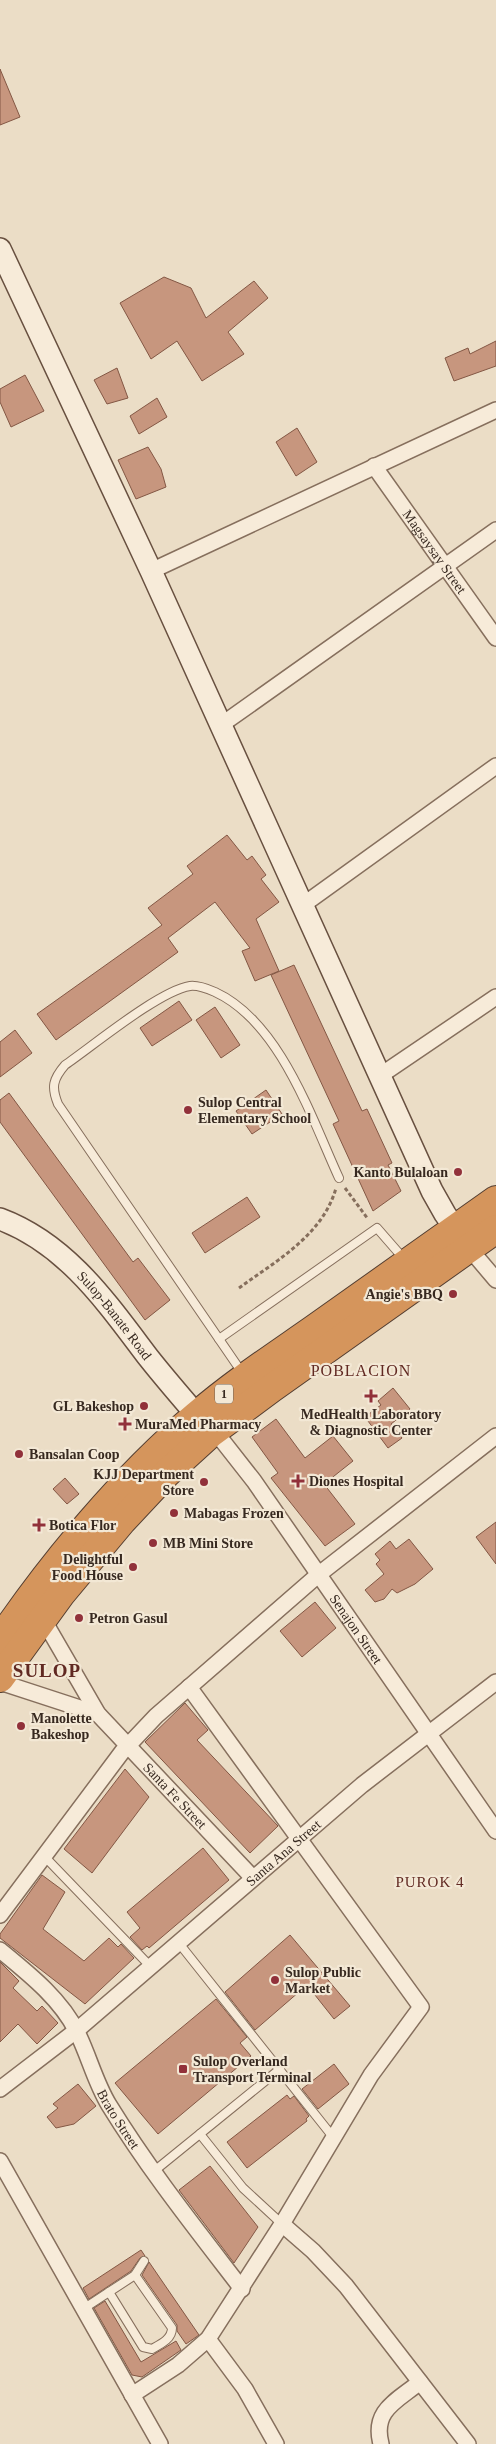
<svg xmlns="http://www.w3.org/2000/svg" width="496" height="2444" font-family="Georgia,serif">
<rect width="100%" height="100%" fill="#ebddc6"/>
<!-- building -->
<g fill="#c7967e" stroke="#835744">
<path d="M0 69 20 117 0 125Z"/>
<path d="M164 277 191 288 206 318 254 281 268 298 228 332 244 354 202 381 177 341 151 359 120 303Z"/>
<path d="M496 341V366L454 381 445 358 468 348 470 354Z"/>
<path d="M117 368 128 398 107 404 94 380Z"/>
<path d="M25 375 44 411 11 427 0 402V389Z"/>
<path d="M157 398 167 417 139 434 130 416Z"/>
<path d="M297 428 317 462 296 476 276 442Z"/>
<path d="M148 447 161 469 166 487 136 499 118 460Z"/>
<path d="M227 835 247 860 252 856 266 875 261 879 279 902 256 919 279 971 255 981 242 951 250 948 215 902 168 938 178 952 56 1040 37 1014 162 925 148 908 193 874 187 866Z"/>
<path d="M294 965 362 1111 367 1109 392 1163 388 1165 401 1191 373 1211 333 1124 339 1121 271 975Z"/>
<path d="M179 1001 192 1020 152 1046 140 1028Z"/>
<path d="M215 1007 240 1045 221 1058 196 1020Z"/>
<path d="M15 1030 32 1053 0 1077V1042Z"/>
<path d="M266 1090 282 1114 252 1134 236 1111Z"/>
<path d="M9 1093 133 1262 138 1258 170 1300 145 1320 0 1122V1100Z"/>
<path d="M247 1197 260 1217 205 1253 192 1233Z"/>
<path d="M393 1388 410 1409 391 1424 402 1438 388 1448 365 1417 381 1405 378 1401Z"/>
<path d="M276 1419 305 1458 333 1436 353 1461 324 1484 355 1524 325 1546 271 1478 278 1473 252 1437Z"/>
<path d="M65 1478 79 1494 67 1504 53 1489Z"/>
<path d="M496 1522V1564L476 1537Z"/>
<path d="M409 1539 433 1569 415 1584 397 1593 392 1589 384 1599 375 1602 365 1590 384 1574 376 1564 380 1560 375 1554 390 1541 396 1549Z"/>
<path d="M315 1602 336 1628 302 1657 280 1631Z"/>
<path d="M185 1703 208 1730 197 1740 278 1826 250 1853 145 1742Z"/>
<path d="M125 1769 149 1797 92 1873 64 1849Z"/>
<path d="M203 1848 229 1880 149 1948 147 1946 142 1950 130 1937 140 1928 127 1912Z"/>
<path d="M42 1875 65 1892 43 1929 84 1961 109 1938 118 1947 121 1944 134 1958 85 2004 0 1938V1934Z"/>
<path d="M290 1935 350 2006 334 2019 307 1985 255 2030 225 1992Z"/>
<path d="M0 1962 19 1981 13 1988 37 2011 42 2006 58 2023 37 2044 18 2024 0 2042Z"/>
<path d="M216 1999 247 2037 240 2043 251 2056 158 2134 115 2083Z"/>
<path d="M334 2064 349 2084 318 2109 302 2089Z"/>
<path d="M78 2084 96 2106 74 2124 56 2128 47 2117 58 2108 53 2104Z"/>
<path d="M287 2095 290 2099 294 2096 309 2116 306 2119 307 2121 247 2168 227 2142Z"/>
<path d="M210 2166 258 2227 234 2263 179 2190Z"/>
<path d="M141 2250 145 2256 140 2258 131 2271 89 2299 83 2288Z"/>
<path d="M149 2262 199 2335 186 2344 177 2331V2325L142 2275Z"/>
<path d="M105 2301 141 2362 176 2341 181 2350 142 2377 132 2375 94 2308Z"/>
</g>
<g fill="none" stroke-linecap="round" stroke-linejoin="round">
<!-- lane casing -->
<g stroke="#866f5d" stroke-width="10">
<g id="lane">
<path d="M219 1339 377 1228 404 1259"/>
<path d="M243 1374 58 1104C51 1087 53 1079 65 1065 94 1045 159 991 190 986 198 985 208 989 215 992 280 1022 311 1117 339 1178"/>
<path d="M45 1857 150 1966"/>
<path d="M178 1942 333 2137"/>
<path d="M200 2134 243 2188 282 2224"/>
<path d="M153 2172 280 2069"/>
<path d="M109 2292 143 2347 152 2349C161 2344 172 2339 172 2328L135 2275"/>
<path d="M83 2309 135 2275 144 2261"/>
</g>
</g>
<!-- street casing -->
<g stroke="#866f5d" stroke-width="18">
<g id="street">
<path id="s1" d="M374 466 496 638"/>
<path d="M151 571 496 410"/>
<path d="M221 725 496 530"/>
<path d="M303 905 496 766"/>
<path d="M381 1075 496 997"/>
<path d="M469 1248 496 1280"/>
<path id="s2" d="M211 1433 221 1439 254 1481 496 1831"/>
<path id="s3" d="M43 1619 98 1714 253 1878"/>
<path d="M0 1682 98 1714"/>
<path d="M0 1915 122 1752 156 1716 318 1575 496 1436"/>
<path id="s4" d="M0 1950C28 1973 61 1999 77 2032 89 2056 95 2082 109 2105 149 2170 196 2229 242 2289"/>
<path id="s5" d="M0 2089 77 2030 362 1785 496 1682"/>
<path d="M0 2161 160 2444"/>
<path d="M282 2224 313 2251 346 2286 468 2444"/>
<path d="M208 2339 245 2389 276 2444"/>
<path d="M132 2395 178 2365 208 2339 282 2224 371 2075 421 2007 189 1687"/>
<path d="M381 2444C372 2410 397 2401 420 2382"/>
</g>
</g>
<!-- secondary casing -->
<g stroke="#685040" stroke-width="24">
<g id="secondary">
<path d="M0 249 151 571 432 1191 445 1214 463 1240"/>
<path id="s6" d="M0 1219C67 1244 107 1303 148 1357 167 1381 187 1404 207 1427"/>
</g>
</g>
<!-- highway casing -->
<g stroke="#543e31" stroke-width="30">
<g id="highway">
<path d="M0 1640C53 1562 124 1477 196 1416 233 1384 274 1357 314 1329 375 1286 435 1243 496 1200"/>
<path d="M0 1678 61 1594 122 1521 166 1474 211 1433 272 1388 496 1229"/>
</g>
</g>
<!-- path -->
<g stroke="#866f5d" stroke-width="3" stroke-dasharray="4 2.5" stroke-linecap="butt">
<path d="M345 1188 368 1219"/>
<path d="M239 1288C276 1261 323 1235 336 1188"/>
</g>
<!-- lane -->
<use href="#lane" stroke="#f7ebd9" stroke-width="8"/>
<!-- street -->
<use href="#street" stroke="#f7ebd9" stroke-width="15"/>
<!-- secondary -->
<use href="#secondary" stroke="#f7ebd9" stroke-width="21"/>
<!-- highway -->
<use href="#highway" stroke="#d5955c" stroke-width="28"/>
</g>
<!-- markers -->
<g fill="#91313a" stroke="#f3e8d5" stroke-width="2">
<circle cx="188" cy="1110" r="5"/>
<circle cx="458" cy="1172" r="5"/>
<circle cx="453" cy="1294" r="5"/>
<path d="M368.5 1388.5h5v5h5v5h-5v5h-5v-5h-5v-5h5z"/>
<circle cx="144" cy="1406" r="5"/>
<path d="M122.5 1416.5h5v5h5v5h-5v5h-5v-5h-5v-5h5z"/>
<circle cx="19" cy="1454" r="5"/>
<path d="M295.5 1473.5h5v5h5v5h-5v5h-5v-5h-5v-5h5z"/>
<circle cx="204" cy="1482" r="5"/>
<circle cx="174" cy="1513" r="5"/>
<path d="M36.5 1517.5h5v5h5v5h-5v5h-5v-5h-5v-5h5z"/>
<circle cx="153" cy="1543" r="5"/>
<circle cx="133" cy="1567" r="5"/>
<circle cx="79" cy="1618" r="5"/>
<circle cx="21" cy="1726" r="5"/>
<circle cx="275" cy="1980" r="5"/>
<rect x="178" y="2064" width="10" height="10" rx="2.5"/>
</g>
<g text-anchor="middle" stroke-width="4.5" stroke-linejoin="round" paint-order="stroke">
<!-- shield labels -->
<rect fill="#f3e8d5" stroke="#6f6256" stroke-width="1" x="215" y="1384.5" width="18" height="19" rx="4"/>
<g font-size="12" font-weight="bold" fill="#372920">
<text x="224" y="1398">1</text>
</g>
<!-- street labels -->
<g font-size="14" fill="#372920" stroke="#f3e8d5">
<text dy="5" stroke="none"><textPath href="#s1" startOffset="105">Magsaysay Street</textPath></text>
<text dy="5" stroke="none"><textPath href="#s6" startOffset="152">Sulop-Banate Road</textPath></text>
<text dy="5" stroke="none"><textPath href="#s2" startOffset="245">Senajon Street</textPath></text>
<text dy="5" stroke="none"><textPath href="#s3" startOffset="222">Santa Fe Street</textPath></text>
<text dy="5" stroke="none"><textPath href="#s5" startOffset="369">Santa Ana Street</textPath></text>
<text dy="5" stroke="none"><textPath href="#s4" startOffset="210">Brato Street</textPath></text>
</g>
<!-- poi labels -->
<g font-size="14" font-weight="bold" fill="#372920" stroke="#f3e8d5" text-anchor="start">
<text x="198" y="1107">Sulop Central<tspan x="198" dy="16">Elementary School</tspan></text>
<text x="448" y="1177" text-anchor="end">Kanto Bulaloan</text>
<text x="443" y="1299" text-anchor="end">Angie's BBQ</text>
<text x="134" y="1411" text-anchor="end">GL Bakeshop</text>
<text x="371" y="1419" text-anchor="middle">MedHealth Laboratory<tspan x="371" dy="16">&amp; Diagnostic Center</tspan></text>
<text x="135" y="1429">MuraMed Pharmacy</text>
<text x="29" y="1459">Bansalan Coop</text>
<text x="194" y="1479" text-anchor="end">KJJ Department<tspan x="194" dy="16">Store</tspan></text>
<text x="309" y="1486">Diones Hospital</text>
<text x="184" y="1518">Mabagas Frozen</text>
<text x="49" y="1530">Botica Flor</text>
<text x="163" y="1548">MB Mini Store</text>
<text x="123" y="1564" text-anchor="end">Delightful<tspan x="123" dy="16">Food House</tspan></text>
<text x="89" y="1623">Petron Gasul</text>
<text x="31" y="1723">Manolette<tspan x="31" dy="16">Bakeshop</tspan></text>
<text x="285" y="1977">Sulop Public<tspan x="285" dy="16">Market</tspan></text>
<text x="193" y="2066">Sulop Overland<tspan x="193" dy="16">Transport Terminal</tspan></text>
</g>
<!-- neighbourhood labels -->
<g font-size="15" letter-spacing="1" fill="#612922" stroke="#f3e8d5">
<text x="430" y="1887">PUROK 4</text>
</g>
<!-- quarter labels -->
<g font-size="16" letter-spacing="1" fill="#612922" stroke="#f3e8d5">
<text x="361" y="1376">POBLACION</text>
</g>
<!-- district labels -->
<g font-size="19" font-weight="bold" letter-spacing="1" fill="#612922" stroke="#f3e8d5">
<text x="47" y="1677">SULOP</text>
</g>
</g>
</svg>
